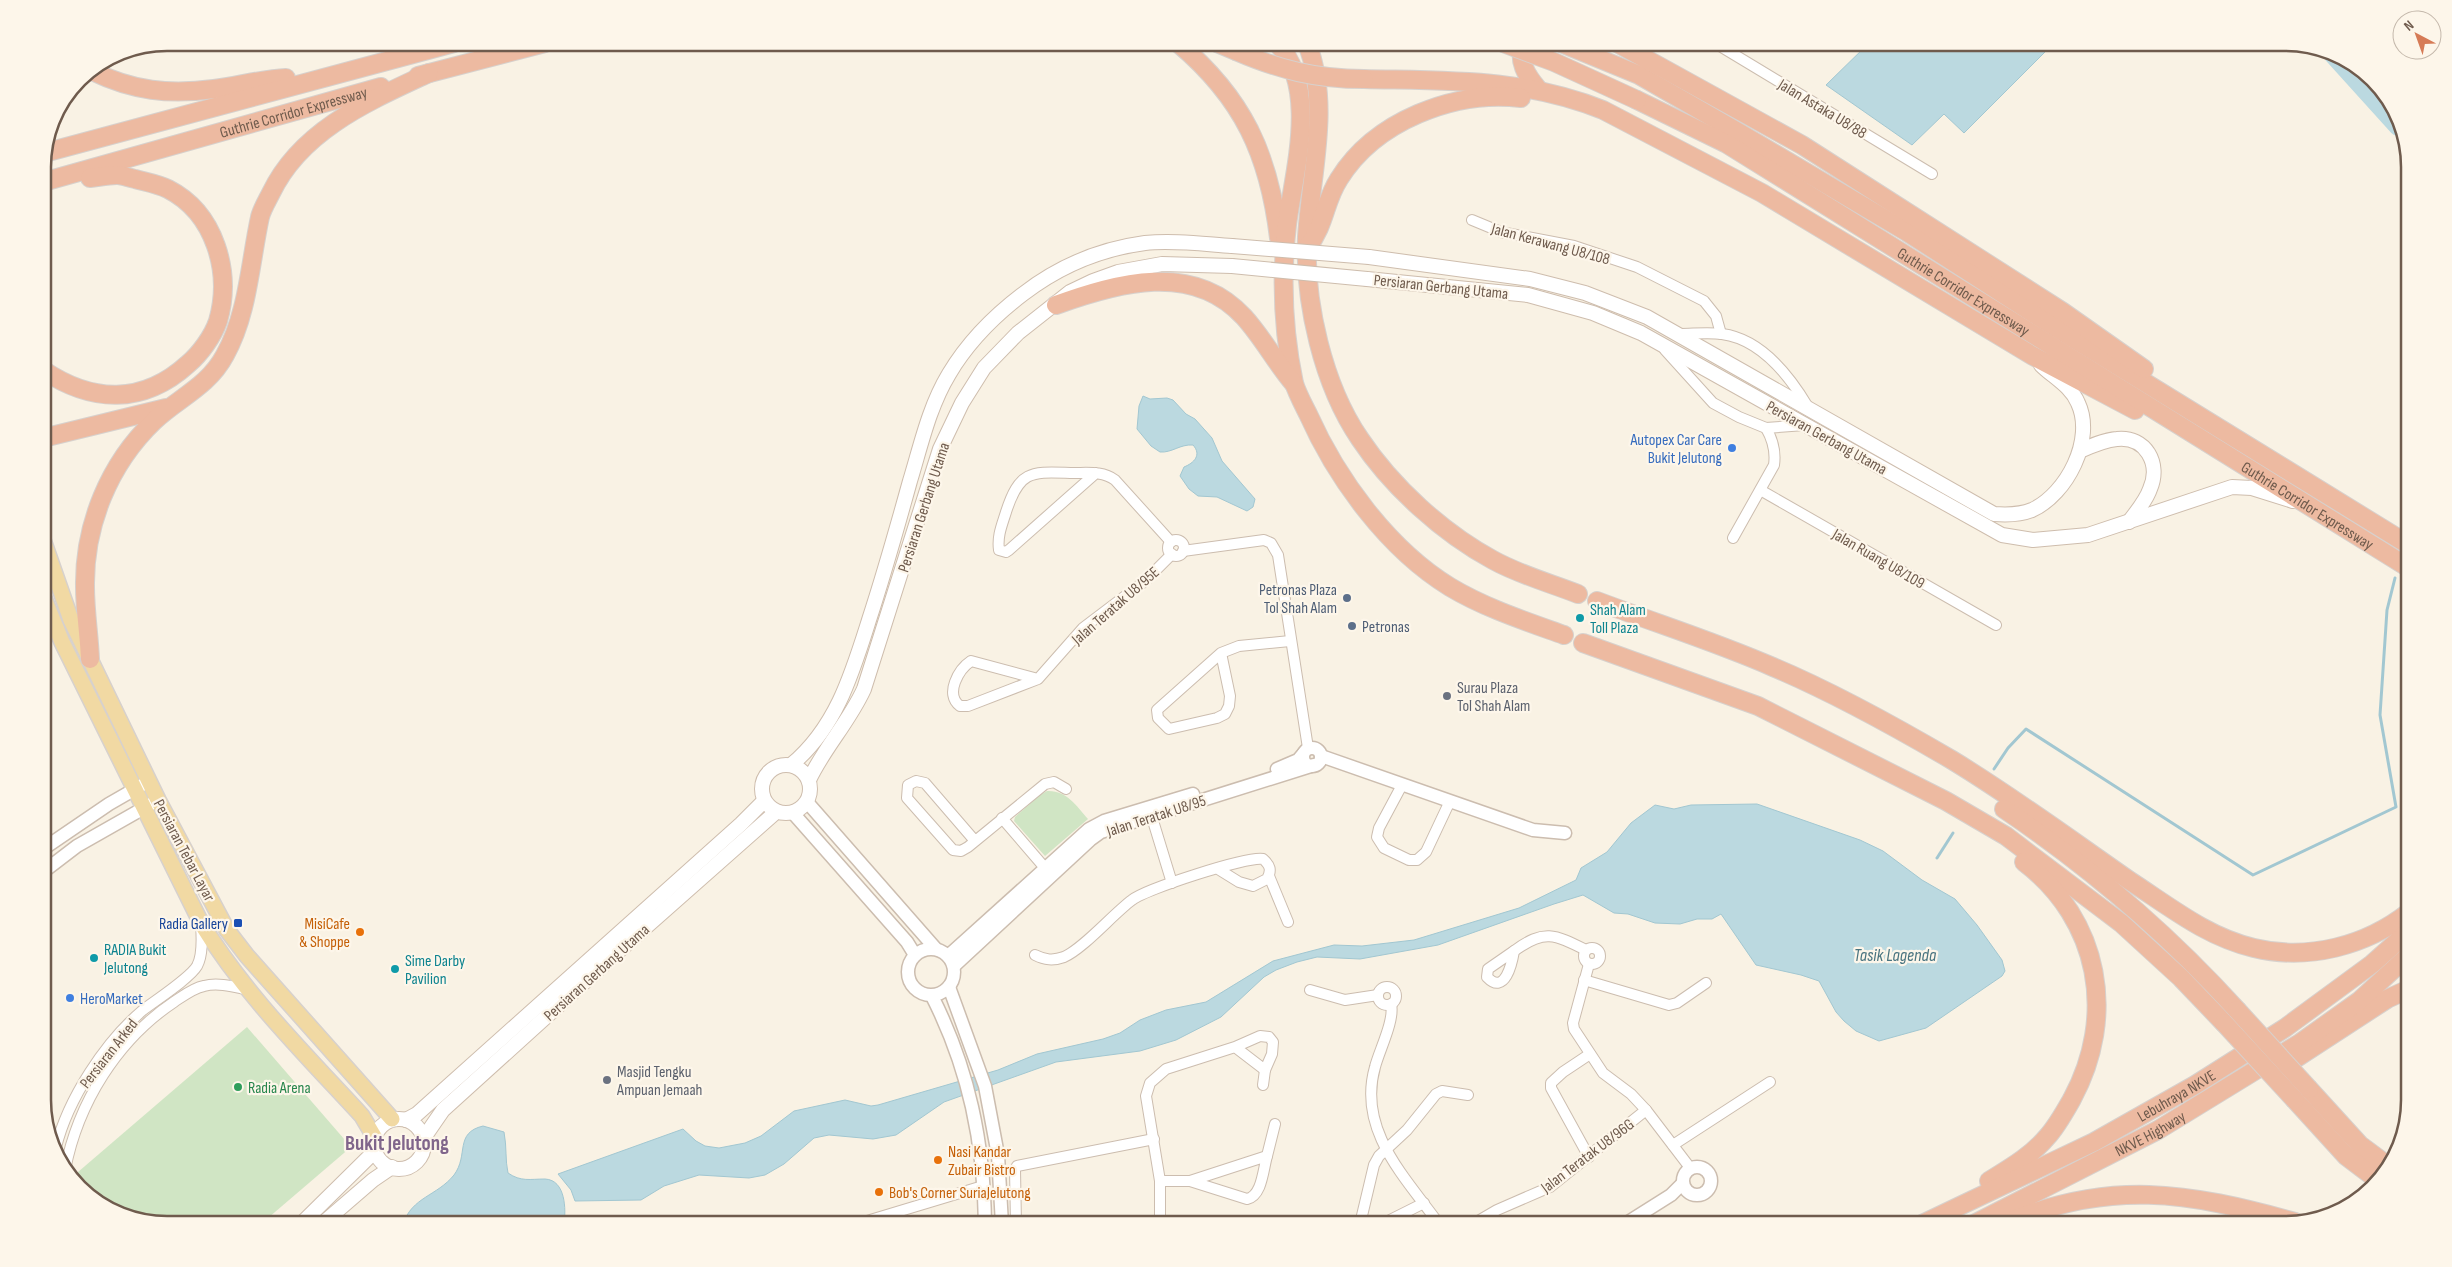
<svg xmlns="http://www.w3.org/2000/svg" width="2452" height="1267" font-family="'Sofia Sans Condensed',sans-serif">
<rect width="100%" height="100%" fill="#f9f2e4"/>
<!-- green -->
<g fill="#d0e5c4">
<path d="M1047 791C1066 790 1076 805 1088 819L1045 856 1014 821 1015 817 1040 795Z"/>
<path d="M247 1027 351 1147 261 1224H168L112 1211 76 1180 78 1172Z"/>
</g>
<!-- water -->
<g fill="#bbd9e0" stroke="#a2c7d1">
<path d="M1869 43H2054L1964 133 1944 114 1912 145 1826 85Z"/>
<path d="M1143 396 1150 399 1167 398 1173 400 1186 414 1195 419 1212 438 1222 461 1255 499 1253 507 1247 511 1217 497 1198 496 1189 489 1180 476 1184 467C1194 463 1202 455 1193 445 1180 444 1172 453 1160 452L1151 446 1137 429 1139 406Z"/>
<path d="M1757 804 1860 840 1883 851 1922 880 1955 899 1977 925 2002 960 2005 971 2002 976 1926 1028 1879 1041 1856 1031 1844 1021 1836 1012 1819 981 1801 975 1756 965 1721 914 1712 919H1697L1680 924 1655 923 1628 914 1614 913 1583 895 1554 904 1438 945 1360 959 1317 957 1297 962 1276 970 1264 977 1221 1017 1176 1040 1140 1051 1056 1062 944 1102 896 1135 873 1139 829 1135 814 1138 784 1164 765 1175 749 1178 699 1175 664 1186 641 1200 575 1201 571 1190 558 1174 683 1129 696 1141 705 1146 719 1148 745 1143 761 1136 794 1111 845 1100 871 1106 878 1105 998 1070 1037 1054 1103 1039 1120 1033 1140 1020 1166 1010 1206 1002 1273 961 1334 945 1362 946 1414 940 1519 908 1576 880 1581 868 1607 852 1631 823 1655 805 1674 809 1691 805Z"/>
<path d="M483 1126 504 1132C507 1147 505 1160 508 1173 521 1182 530 1179 545 1179 566 1180 566 1210 564 1224H403C412 1197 437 1196 454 1175 469 1155 454 1133 483 1126Z"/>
</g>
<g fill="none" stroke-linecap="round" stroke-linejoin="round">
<!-- stream -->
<g stroke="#a2c7d1" stroke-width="3">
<path d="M1994 769 2008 748 2026 729 2253 875 2396 807 2380 715 2387 610 2395 578"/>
<path d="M1937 858 1953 833"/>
</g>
<!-- river -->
<path stroke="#bbd9e0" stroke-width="18" d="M2332 54 2398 127"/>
<!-- minor casing -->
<g stroke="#ccbdaf" stroke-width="12">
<g id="minor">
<path d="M1715 43 1932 174"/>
<path d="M1472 220 1501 232 1574 246 1637 267 1704 301 1716 316 1721 334"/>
<path d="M1679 334C1693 334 1708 332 1722 334 1761 339 1789 375 1808 407"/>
<path d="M1665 350 1713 403 1739 417 1766 428 1805 425"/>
<path d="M1096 473 1009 550 1006 552 999 550C997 536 1002 525 1006 512 1020 468 1033 472 1074 473 1088 473 1103 471 1115 480L1171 542"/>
<path d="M1762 491 1996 625"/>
<path d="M1733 538 1774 465C1776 451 1773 440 1766 428"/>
<circle cx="1176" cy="548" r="8"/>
<path d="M1183 551 1264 540 1271 543 1278 555 1308 748"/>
<path d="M1221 653 1230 696 1229 706 1225 714 1217 718 1169 729 1158 718 1157 710 1221 653 1239 646 1290 641"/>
<path d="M1038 679 971 661C959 669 944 694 960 706H968L1038 679 1083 628 1145 581 1172 554"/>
<path d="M1402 785 1379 828 1377 837 1384 848 1409 860H1417L1426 852 1450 801"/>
<path d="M1150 811 1172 883"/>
<path d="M1002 818 1045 868"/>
<path d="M975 841 925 783 916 781 908 785 907 798 953 850 961 851 968 847 1045 784 1054 782 1066 789"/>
<path d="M1269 876 1288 922"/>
<circle cx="1592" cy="956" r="8"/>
<path d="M1514 951C1512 963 1505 996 1487 977L1488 969Z"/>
<path d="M1514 951C1544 929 1554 934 1586 950"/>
<path d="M1035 955C1045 960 1053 961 1064 957 1084 948 1113 914 1132 900 1146 889 1247 856 1263 859 1270 865 1272 870 1267 879L1253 886 1239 882 1218 869"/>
<path d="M1589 964 1573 1023 1574 1029 1603 1073 1631 1094 1646 1110 1691 1169"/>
<path d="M1584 980 1669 1005 1677 1003 1706 983"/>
<circle cx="1387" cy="996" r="9"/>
<path d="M1310 990 1345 1000 1378 995"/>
<path d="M1391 1004C1395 1020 1379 1051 1375 1067 1357 1130 1405 1177 1439 1224"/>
<path d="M1263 1085 1265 1070"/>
<path d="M1673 1145 1770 1082"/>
<path d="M56 1147C68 1099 105 1042 143 1010 156 1000 190 978 197 966 203 955 202 938 201 925"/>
<path d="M1267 1156 1275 1124"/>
<path d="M1589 1157 1551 1088V1083L1563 1072 1590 1054"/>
<path d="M65 1170C78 1103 117 1040 174 1002 183 996 193 988 204 986 218 982 235 987 249 990"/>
<path d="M1160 1181H1190L1267 1156C1263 1170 1262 1196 1247 1199L1190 1181"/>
<path d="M857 1224 983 1186"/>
<path d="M1016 1224 1015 1170 1017 1166 1154 1139"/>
<path d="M1160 1224V1181L1146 1096 1150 1083 1166 1069 1235 1047 1260 1036 1269 1037 1273 1042 1272 1054 1265 1070 1235 1047"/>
<path d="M1360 1224 1374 1165 1379 1156 1407 1130 1436 1094 1442 1091 1468 1095"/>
<path d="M1382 1224 1424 1203"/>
<path d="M1473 1224 1497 1210 1550 1187 1646 1110"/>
</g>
</g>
<!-- tertiary casing -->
<g stroke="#ccbdaf" stroke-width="15">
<g id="tertiary">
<circle cx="1312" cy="757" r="9"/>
<path d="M1321 756 1533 830 1565 833"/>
<path d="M1277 769 1298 760 1303 754"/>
<path d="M807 802 936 949"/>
<path d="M793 813 907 942 915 955"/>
<path d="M43 849 109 804 149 781"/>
<path d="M43 872 77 846 158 800"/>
<circle cx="931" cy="972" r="23"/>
<path d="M948 956 1089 829 1104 821 1193 794"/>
<path d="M954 966 1090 840 1101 832 1314 765"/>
<path d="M949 987 985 1086 998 1155 1002 1224"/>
<path d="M932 996C969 1069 984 1143 985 1224"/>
<circle cx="1697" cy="1181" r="14"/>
<path d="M1625 1224 1671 1195 1683 1183"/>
</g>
</g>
<!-- secondary casing -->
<g stroke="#cebdad" stroke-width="16">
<g id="secondary">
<path d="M1369 257 1530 279 1585 293 1647 317 1994 514C2007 515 2020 515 2032 510 2067 494 2095 439 2078 403 2071 386 2053 377 2041 365"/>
<path d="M1367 279 1528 295 1593 313 1641 333 2002 535 2033 540 2088 535 2232 487 2252 488 2293 501"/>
<path d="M2080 451C2091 446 2104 440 2117 439 2146 436 2161 464 2150 489 2146 501 2136 512 2129 522"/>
<circle cx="786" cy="789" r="24"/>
<path d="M791 765C836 728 852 674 869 620 884 574 897 528 910 481 921 445 929 407 949 374 968 342 994 316 1023 294 1058 267 1100 249 1145 243 1173 240 1203 244 1232 246"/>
<path d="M809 780C824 748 849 722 864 689L940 449 962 403 984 368 1018 333 1070 292 1093 281 1118 272 1162 264 1232 266"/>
<circle cx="399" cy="1144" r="25"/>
<path d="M406 1120 417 1114 741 824 764 801"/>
<path d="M423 1139 443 1110 621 949 776 812"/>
<path d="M301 1224 375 1151"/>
<path d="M322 1224 373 1180 392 1167"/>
</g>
</g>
<!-- primary casing -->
<g stroke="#d7d1cd" stroke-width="18">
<g id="primary">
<path d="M43 540 71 620 158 800 227 930 247 956 392 1119"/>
<path d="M43 596 62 642 201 923C245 995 306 1055 362 1116L375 1138"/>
</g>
</g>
<!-- motorway casing -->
<g stroke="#d7d1cd" stroke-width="20">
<g id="motorway">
<path d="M1178 43C1243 98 1269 154 1279 238"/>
<path d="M1217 43 1236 51"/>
<path d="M1277 43C1319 88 1294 171 1287 225 1281 277 1283 331 1294 383 1297 393 1303 404 1308 414 1337 479 1388 549 1450 587 1485 608 1525 621 1564 635"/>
<path d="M1307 43C1331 107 1311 171 1307 237 1304 302 1323 385 1360 439 1392 487 1443 533 1493 560 1520 575 1550 583 1578 594"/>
<path d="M1523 43C1518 62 1526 75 1538 89"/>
<path d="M1561 43 1639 75 1738 132 1907 232 2053 326 2409 545"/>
<path d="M1617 43 1802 145 2063 312 2144 369"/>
<path d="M92 71C133 91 169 95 214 89 238 86 262 79 286 78"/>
<path d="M418 76 545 43"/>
<path d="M1364 79C1449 81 1523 78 1603 110L1762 193 2033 356 2135 410"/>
<path id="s1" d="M1637 100 1727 144 2409 568"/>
<path d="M44 153 454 43"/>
<path id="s2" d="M43 182 381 87"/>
<path d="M1307 248C1326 224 1324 202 1339 179 1375 121 1454 90 1521 98"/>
<path d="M1056 305C1117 283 1193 261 1244 317 1263 338 1276 363 1294 384"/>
<path d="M43 370C92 403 143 405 188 364 200 354 213 336 218 321 232 272 215 213 168 189 158 184 146 182 135 179 129 178 123 175 117 175 108 175 99 177 90 178"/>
<path d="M43 438 166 408"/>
<path d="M1597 601C1655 623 1716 642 1773 667 1835 693 1894 726 1952 760 2013 797 2071 840 2130 881 2170 907 2207 937 2254 948 2308 961 2366 946 2409 912"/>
<path d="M1583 643 1758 706 1946 801 2006 836 2121 923 2181 978 2224 1023"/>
<path d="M90 659C89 635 85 611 85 587 84 525 109 464 154 421 178 398 208 387 225 355 248 314 250 263 260 217 262 209 267 201 271 193 301 130 369 101 429 73"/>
<path d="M2004 809C2090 867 2168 934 2237 1010"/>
<path d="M2275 1072 2387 999 2409 989"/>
<path d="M2309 1089 2360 1145 2387 1165"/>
<path d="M2295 1100 2346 1156 2375 1178"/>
<path d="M1989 1181C2010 1168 2031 1156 2047 1137 2057 1126 2064 1113 2072 1099 2117 1016 2100 920 2024 862"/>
<path id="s3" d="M1922 1224 2094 1142 2195 1085 2285 1028 2372 964 2409 931"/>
<path id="s4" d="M1974 1224 2158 1130 2300 1043 2359 1001 2409 955"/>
<path d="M2004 1224C2109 1179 2188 1192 2295 1222"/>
</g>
</g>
<!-- minor -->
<use href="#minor" stroke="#fff" stroke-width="10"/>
<!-- tertiary -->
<use href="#tertiary" stroke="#fff" stroke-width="12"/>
<!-- secondary -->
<use href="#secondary" stroke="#fff" stroke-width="14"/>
<!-- primary -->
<use href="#primary" stroke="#f1d9a3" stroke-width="15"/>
<!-- motorway -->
<use href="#motorway" stroke="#edbaa1" stroke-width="18"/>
<!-- secondary-bridge casing -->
<g stroke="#cebdad" stroke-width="16" stroke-linecap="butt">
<g id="secondary-bridge">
<path d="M1232 246 1369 257"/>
<path d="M1232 266 1367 279"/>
</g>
</g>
<!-- motorway-bridge casing -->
<g stroke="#d7d1cd" stroke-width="20" stroke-linecap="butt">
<g id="motorway-bridge">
<path d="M1503 43 1554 62 1637 100"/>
<path d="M1236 51C1280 70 1316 79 1364 79"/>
<path d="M2237 1010 2309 1089"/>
<path d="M2224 1023 2295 1100"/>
</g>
</g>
<!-- secondary-bridge -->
<use href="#secondary-bridge" stroke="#fff" stroke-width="14"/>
<!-- motorway-bridge -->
<use href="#motorway-bridge" stroke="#edbaa1" stroke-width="18"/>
</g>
<!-- markers -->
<g fill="#3f7fe0" stroke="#fdf6ea" stroke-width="2">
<circle cx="1732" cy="448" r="5"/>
<circle cx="70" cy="998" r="5"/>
</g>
<g fill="#5c6f8a" stroke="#fdf6ea" stroke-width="2">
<circle cx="1347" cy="598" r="5"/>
<circle cx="1352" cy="626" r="5"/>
</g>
<g fill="#0f9aa8" stroke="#fdf6ea" stroke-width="2">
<circle cx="1580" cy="618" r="5"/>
<circle cx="94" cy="958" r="5"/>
<circle cx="395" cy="969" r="5"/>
</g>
<g fill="#6b7280" stroke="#fdf6ea" stroke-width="2">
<circle cx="1447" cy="696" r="5"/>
<circle cx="607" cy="1080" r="5"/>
</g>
<rect fill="#1a4fb4" stroke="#fdf6ea" stroke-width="2" x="233" y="918" width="10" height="10" rx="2.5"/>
<g fill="#e8710a" stroke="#fdf6ea" stroke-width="2">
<circle cx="360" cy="932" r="5"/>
<circle cx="938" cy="1160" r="5"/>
<circle cx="879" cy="1192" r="5"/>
</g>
<circle fill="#2e9e5b" stroke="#fdf6ea" stroke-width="2" cx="238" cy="1087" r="5"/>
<g text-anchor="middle" stroke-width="4.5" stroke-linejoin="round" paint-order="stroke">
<!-- street labels -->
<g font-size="16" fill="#6f5b4d" stroke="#fdf6ea">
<text transform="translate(1823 108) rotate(31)" y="6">Jalan Astaka U8/88</text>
<text dy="6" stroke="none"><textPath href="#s2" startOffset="260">Guthrie Corridor Expressway</textPath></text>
<text transform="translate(1551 243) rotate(15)" y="6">Jalan Kerawang U8/108</text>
<text transform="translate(1441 286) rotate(6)" y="6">Persiaran Gerbang Utama</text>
<text dy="6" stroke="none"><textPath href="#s1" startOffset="379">Guthrie Corridor Expressway</textPath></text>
<text transform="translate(1827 437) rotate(29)" y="6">Persiaran Gerbang Utama</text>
<text dy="6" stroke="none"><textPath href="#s1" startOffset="784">Guthrie Corridor Expressway</textPath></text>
<text transform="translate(923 507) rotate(-72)" y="6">Persiaran Gerbang Utama</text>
<text transform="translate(1879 558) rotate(30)" y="6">Jalan Ruang U8/109</text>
<text transform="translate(1115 605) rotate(-41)" y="6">Jalan Teratak U8/95E</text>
<text transform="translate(1156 815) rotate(-18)" y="6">Jalan Teratak U8/95</text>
<text transform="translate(185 850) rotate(62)" y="6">Persiaran Tebar Layar</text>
<text transform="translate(596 972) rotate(-42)" y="6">Persiaran Gerbang Utama</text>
<text transform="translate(108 1053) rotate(-52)" y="6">Persiaran Arked</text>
<text dy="6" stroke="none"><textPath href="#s3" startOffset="285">Lebuhraya NKVE</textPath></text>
<text dy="6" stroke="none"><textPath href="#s4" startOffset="198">NKVE Highway</textPath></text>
<text transform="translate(1587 1155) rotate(-37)" y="6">Jalan Teratak U8/96G</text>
</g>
<!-- shop labels -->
<g font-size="16" fill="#366cbe" stroke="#fdf6ea" text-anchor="end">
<text x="1722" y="445">Autopex Car Care<tspan x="1722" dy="18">Bukit Jelutong</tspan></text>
<text x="80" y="1004" text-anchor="start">HeroMarket</text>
</g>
<!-- service labels -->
<g font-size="16" fill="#4e5e75" stroke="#fdf6ea" text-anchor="end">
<text x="1337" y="595">Petronas Plaza<tspan x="1337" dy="18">Tol Shah Alam</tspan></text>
<text x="1362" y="632" text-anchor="start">Petronas</text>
</g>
<!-- culture labels -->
<g font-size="16" fill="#0d838f" stroke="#fdf6ea" text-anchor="start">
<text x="1590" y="615">Shah Alam<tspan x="1590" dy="18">Toll Plaza</tspan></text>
<text x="104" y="955">RADIA Bukit<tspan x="104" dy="18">Jelutong</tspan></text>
<text x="405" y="966">Sime Darby<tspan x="405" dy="18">Pavilion</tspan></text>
</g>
<!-- worship labels -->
<g font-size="16" fill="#5b616d" stroke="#fdf6ea" text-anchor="start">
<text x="1457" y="693">Surau Plaza<tspan x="1457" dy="18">Tol Shah Alam</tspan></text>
<text x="617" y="1077">Masjid Tengku<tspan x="617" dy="18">Ampuan Jemaah</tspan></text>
</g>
<!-- transit labels -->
<g font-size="16" fill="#164399" stroke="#fdf6ea" text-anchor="end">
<text x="228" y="929">Radia Gallery</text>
</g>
<!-- food labels -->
<g font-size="16" fill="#c56008" stroke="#fdf6ea" text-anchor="start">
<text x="350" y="929" text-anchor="end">MisiCafe<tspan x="350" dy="18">&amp; Shoppe</tspan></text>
<text x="948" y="1157">Nasi Kandar<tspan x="948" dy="18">Zubair Bistro</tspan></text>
<text x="889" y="1198">Bob's Corner SuriaJelutong</text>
</g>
<!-- leisure labels -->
<g font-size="16" fill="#27864d" stroke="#fdf6ea" text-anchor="start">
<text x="248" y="1093">Radia Arena</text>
</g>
<!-- water labels -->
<g font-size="18" font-style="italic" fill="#497480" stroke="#fdf6ea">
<text x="1895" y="961">Tasik Lagenda</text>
</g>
<!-- district labels -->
<g font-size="21" font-weight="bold" fill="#80658b" stroke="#fdf6ea">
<text x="397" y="1150">Bukit Jelutong</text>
</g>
</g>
<!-- crop -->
<path d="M0 0H2452V1267H0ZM167 51H2285A116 116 0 0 1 2401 167V1100A116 116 0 0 1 2285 1216H167A116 116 0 0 1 51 1100V167A116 116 0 0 1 167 51Z" fill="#fdf6ea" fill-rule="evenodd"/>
<path fill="none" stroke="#6f5b4d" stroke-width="2.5" d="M167 51H2285A116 116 0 0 1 2401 167V1100A116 116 0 0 1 2285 1216H167A116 116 0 0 1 51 1100V167A116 116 0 0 1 167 51Z"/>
<!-- north arrow -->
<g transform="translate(2417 35) rotate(319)"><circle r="24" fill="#fdf6ea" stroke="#c4b8ab"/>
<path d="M0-4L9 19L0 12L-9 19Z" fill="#d67b56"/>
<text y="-8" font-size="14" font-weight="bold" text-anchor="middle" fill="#6f5b4d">N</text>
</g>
</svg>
